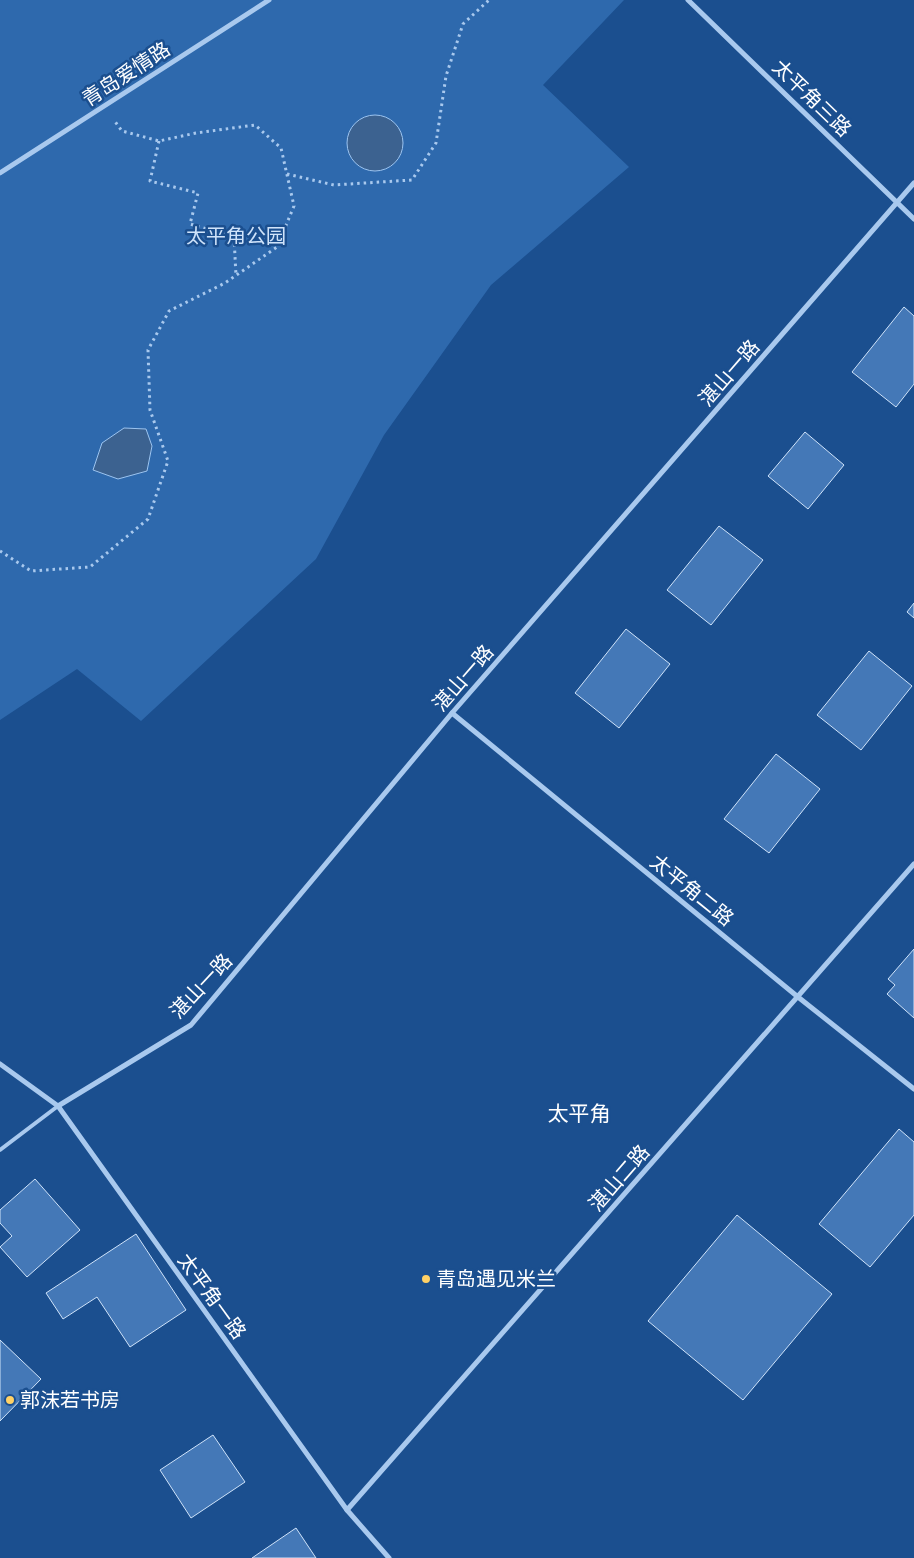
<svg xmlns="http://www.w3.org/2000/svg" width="914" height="1558" font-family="Jost,'Noto Sans SC',sans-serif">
<rect width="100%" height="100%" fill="#1b4f8f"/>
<!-- green -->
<path fill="#2e69ad" d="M0 0H624L543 85 629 167 491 285 384 435 316 559 141 721 77 669 0 720Z"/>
<!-- water -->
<g fill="#3c6290" stroke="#9cc4f0">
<circle cx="375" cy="143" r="28"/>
<path d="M124 428 146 429 152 446 147 471 118 479 93 470 102 443Z"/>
</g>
<!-- building -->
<g fill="#4478b7" stroke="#cfe3fa">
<path d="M904 307 914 316V384L896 407 852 372Z"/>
<path d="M805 432 844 465 808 509 768 476Z"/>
<path d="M719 526 763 560 711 625 667 590Z"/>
<path d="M914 603V618L907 612Z"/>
<path d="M626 629 670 664 619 728 575 693Z"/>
<path d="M869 651 912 686 861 750 817 715Z"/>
<path d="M776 754 820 789 769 853 724 819Z"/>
<path d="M914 949V1018L887 994 895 985 888 979Z"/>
<path d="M899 1129 914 1142V1215L870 1267 819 1224Z"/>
<path d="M35 1179 80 1230 27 1277 0 1247 12 1236 0 1223V1210Z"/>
<path d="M737 1215 832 1294 743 1400 648 1321Z"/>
<path d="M136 1234 186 1310 130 1347 97 1297 63 1319 46 1293Z"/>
<path d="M0 1340 41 1379 0 1421Z"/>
<path d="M213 1435 245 1482 191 1518 160 1470Z"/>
<path d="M296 1528 316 1558H252Z"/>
</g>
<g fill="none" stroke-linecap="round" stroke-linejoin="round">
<!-- path -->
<g stroke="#a9c9ee" stroke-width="3" stroke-dasharray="2.5 4" stroke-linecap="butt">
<path d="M159 141 150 181 198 193 190 224 234 237 236 276"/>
<path d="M287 174 334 185 412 180 436 143 446 76 463 24 489 0"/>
<path d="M0 551 31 571 90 567 148 519 168 461 150 410 148 350 169 311 225 283 277 247 294 206 281 148 255 125 196 133 159 141 122 131 114 120"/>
</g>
<!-- service -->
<path stroke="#a9c9ee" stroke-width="4" d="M0 1150 58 1106"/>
<!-- minor -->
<g stroke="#a9c9ee" stroke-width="5">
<path d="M688 0 914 219"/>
<path d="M0 173 269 0"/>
<path d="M452 713 798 997 914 1089"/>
<path d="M0 1064 58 1106 347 1510 389 1558"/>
<path d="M58 1106 191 1025 452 713 914 183"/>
<path d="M347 1510 914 864"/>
</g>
</g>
<!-- markers -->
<g fill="#ffd166" stroke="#1b4f8f" stroke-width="2">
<circle cx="426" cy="1279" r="5"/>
<circle cx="10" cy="1400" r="5"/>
</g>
<g text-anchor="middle" stroke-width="5" stroke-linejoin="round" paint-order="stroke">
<!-- street labels -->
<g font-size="20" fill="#fff" stroke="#1b4f8f">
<text transform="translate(126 74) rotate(-33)" y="7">青岛爱情路</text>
<text transform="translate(812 98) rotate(44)" y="7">太平角三路</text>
<text transform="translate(729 373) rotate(-49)" y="7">湛山一路</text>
<text transform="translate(463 678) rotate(-49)" y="7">湛山一路</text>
<text transform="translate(692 890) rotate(39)" y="7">太平角二路</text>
<text transform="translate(201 986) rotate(-47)" y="7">湛山一路</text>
<text transform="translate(619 1178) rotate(-49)" y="7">湛山二路</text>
<text transform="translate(212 1296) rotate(54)" y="7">太平角一路</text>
</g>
<!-- park labels -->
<g font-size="20" fill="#cfe3fa" stroke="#1b4f8f">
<text x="236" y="243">太平角公园</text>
</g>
<!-- poi labels -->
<g font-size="20" fill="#fff" stroke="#1b4f8f" text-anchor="start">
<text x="436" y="1286">青岛遇见米兰</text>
<text x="20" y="1407">郭沫若书房</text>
</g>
<!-- neighbourhood labels -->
<g font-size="21" fill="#fff" stroke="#1b4f8f">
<text x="579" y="1121">太平角</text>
</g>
</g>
</svg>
